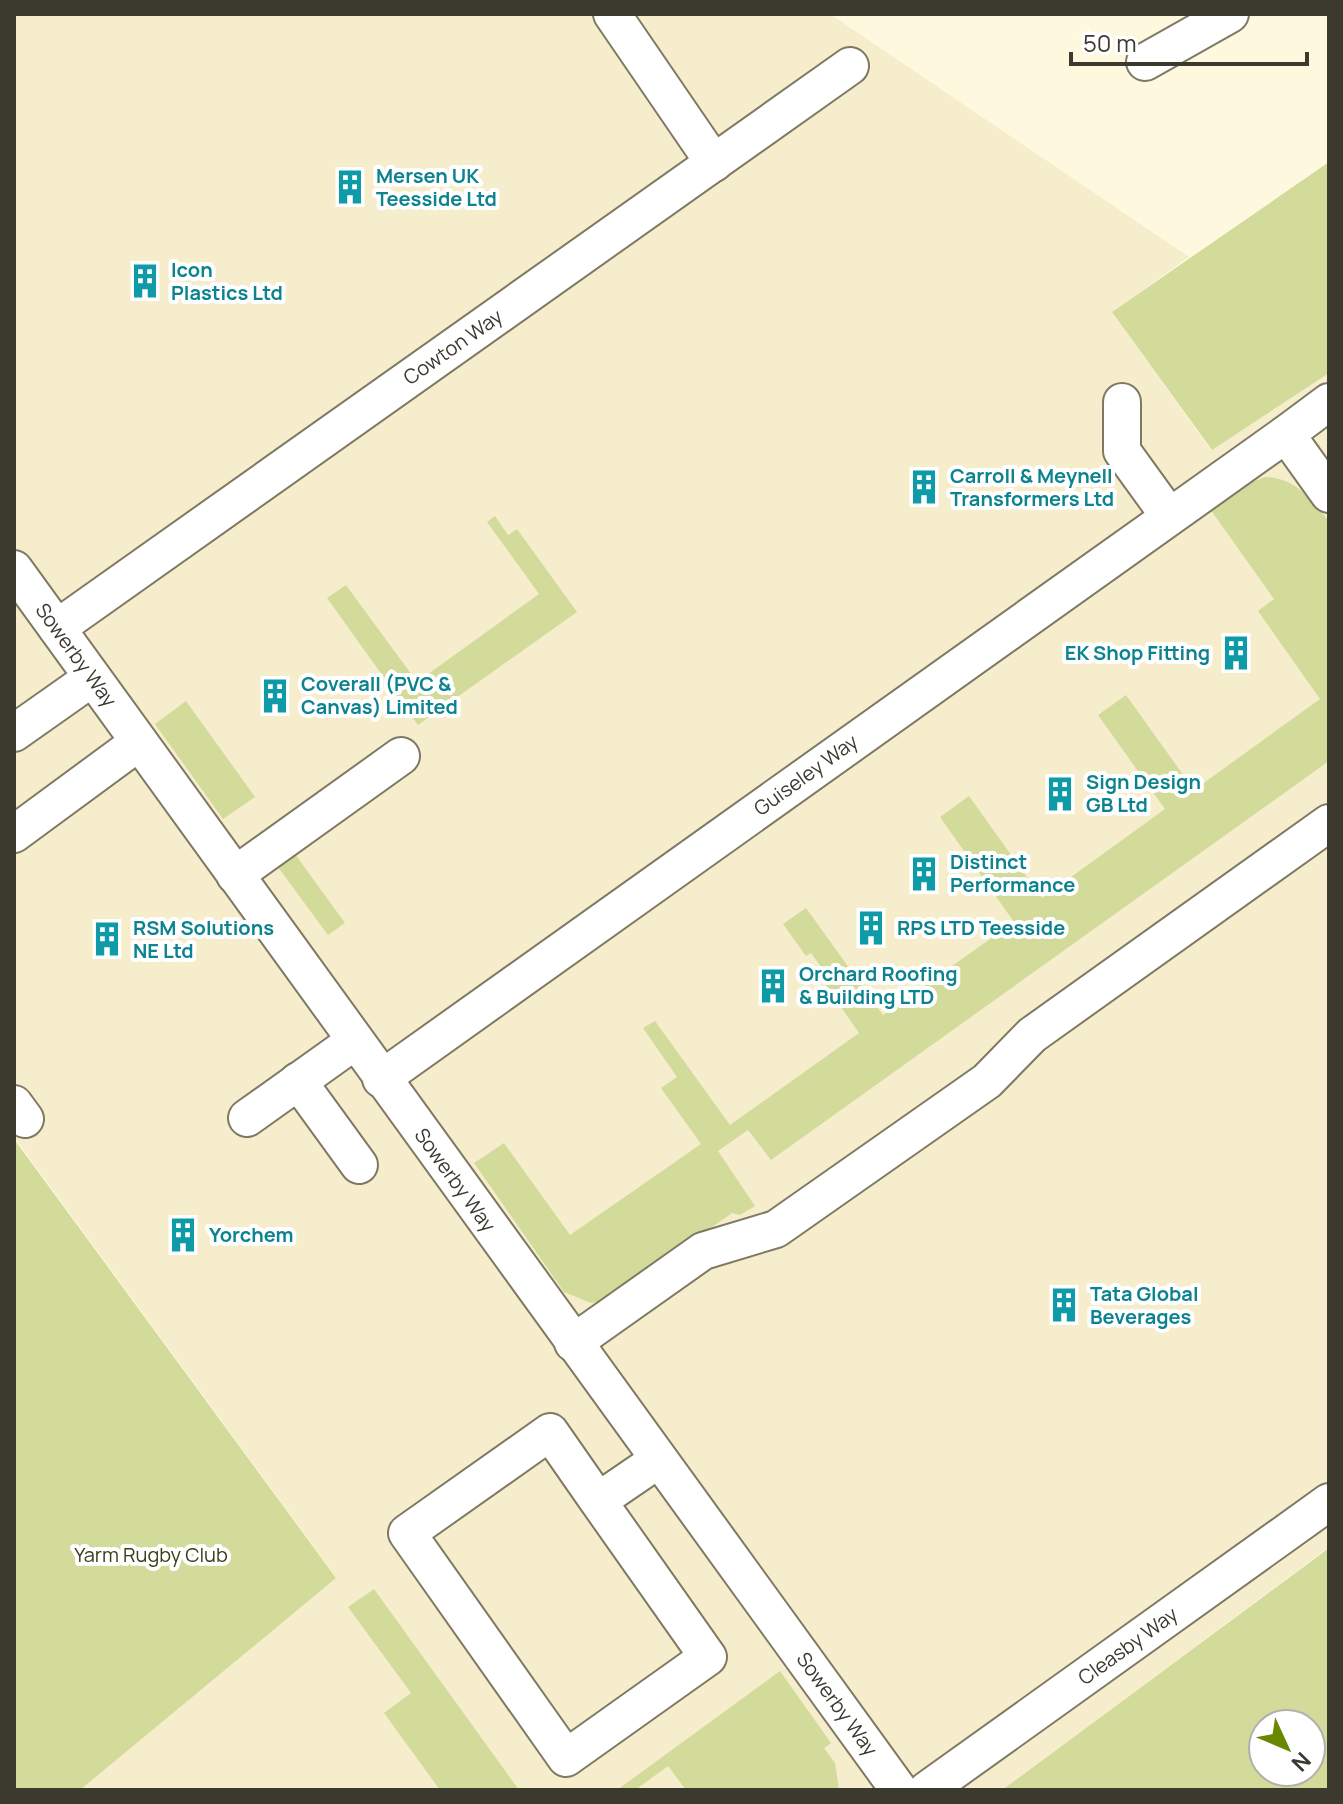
<svg xmlns="http://www.w3.org/2000/svg" width="1343" height="1804" font-family="Manrope,sans-serif">
<rect width="100%" height="100%" fill="#fef8df"/>
<!-- built -->
<path fill="#f6edcd" d="M14 14H830L1189 257 1112 312 1211 450 1329 373V1547L1002 1790H80L336 1577 14 1137Z"/>
<!-- green -->
<g fill="#d3db9a" fill-rule="evenodd">
<path d="M1329 162V373L1212 450 1112 312Z"/>
<path d="M1265 477C1295 478 1312 499 1329 522V761L771 1160 748 1130 718 1151 755 1206 740 1215 732 1213 609 1300 591 1303 564 1292 474 1163 504 1143 570 1235 701 1144 661 1088 677 1077 643 1028 655 1021 730 1125 859 1033 822 980 827 975 811 953 806 956 783 924 806 908 883 1015 1014 922 940 817 969 796 1042 898 1165 809 1098 715 1126 695 1194 790 1320 699 1258 611 1274 599 1210 509 1242 486Z"/>
<path d="M495 516 508 535 517 529 577 612 418 725 327 598 346 585 417 682 539 594 487 522Z"/>
<path d="M186 701 255 797 223 819 155 724Z"/>
<path d="M292 850 345 923 328 935 275 863Z"/>
<path d="M14 1139 336 1578 80 1790H14Z"/>
<path d="M1329 1548V1790H1002ZM1263 1724H1311V1772H1263Z"/>
<path d="M374 1589 519 1790H440L384 1713 411 1693 348 1607Z"/>
<path d="M780 1671 831 1743 824 1748 835 1763 839 1790H686L668 1766 635 1790H617Z"/>
</g>
<g fill="none" stroke-linecap="round" stroke-linejoin="round">
<!-- minor casing -->
<g stroke="#7f7963" stroke-width="40">
<g id="minor">
<path d="M612 14 714 163"/>
<path d="M1145 62 1230 14"/>
<path d="M1122 402V451L1169 516"/>
<path d="M1286 434 1329 402"/>
<path d="M14 569 899 1790"/>
<path d="M57 628 850 66"/>
<path d="M14 733 92 678"/>
<path d="M14 834 139 742"/>
<path d="M235 875 401 756"/>
<path d="M381 1079 1286 434 1329 494"/>
<path d="M298 1081 359 1165"/>
<path d="M14 1104 25 1119"/>
<path d="M247 1118 355 1041"/>
<path d="M573 1343 703 1251 776 1229 987 1081 1032 1035 1329 823"/>
<path d="M598 1501 550 1432 407 1533 566 1758 708 1657 598 1501 658 1460"/>
<path d="M927 1790 1329 1502"/>
</g>
</g>
<!-- minor -->
<use href="#minor" stroke="#fff" stroke-width="36"/>
</g>
<!-- icons -->
<defs>
<g id="building-bare" transform="scale(2.76)"><path d="M-4-6H4V6H1V3H-1V6H-4ZM-2.5-4.3h1.7v1.8h-1.7ZM.8-4.3h1.7v1.8H.8ZM-2.5-1h1.7V.8h-1.7ZM.8-1h1.7V.8H.8Z" fill="#0f9aa8" stroke="#fff" stroke-width="2.5" paint-order="stroke"/></g>
</defs>
<g fill-rule="evenodd">
<use href="#building-bare" x="350" y="187"/>
<use href="#building-bare" x="145" y="281"/>
<use href="#building-bare" x="924" y="487"/>
<use href="#building-bare" x="1236" y="653"/>
<use href="#building-bare" x="275" y="696"/>
<use href="#building-bare" x="1060" y="794"/>
<use href="#building-bare" x="924" y="874"/>
<use href="#building-bare" x="871" y="928"/>
<use href="#building-bare" x="107" y="939"/>
<use href="#building-bare" x="773" y="986"/>
<use href="#building-bare" x="183" y="1235"/>
<use href="#building-bare" x="1064" y="1305"/>
</g>
<g text-anchor="middle" stroke-width="8" stroke-linejoin="round" paint-order="stroke">
<!-- culture labels -->
<g font-size="20" font-weight="bold" fill="#0d838f" stroke="#fff" text-anchor="start">
<text x="376" y="183">Mersen UK<tspan x="376" dy="23">Teesside Ltd</tspan></text>
<text x="171" y="277">Icon<tspan x="171" dy="23">Plastics Ltd</tspan></text>
<text x="950" y="483">Carroll &amp; Meynell<tspan x="950" dy="23">Transformers Ltd</tspan></text>
<text x="1210" y="660" text-anchor="end">EK Shop Fitting</text>
<text x="301" y="691">Coverall (PVC &amp;<tspan x="301" dy="23">Canvas) Limited</tspan></text>
<text x="1086" y="789">Sign Design<tspan x="1086" dy="23">GB Ltd</tspan></text>
<text x="950" y="869">Distinct<tspan x="950" dy="23">Performance</tspan></text>
<text x="133" y="935">RSM Solutions<tspan x="133" dy="23">NE Ltd</tspan></text>
<text x="897" y="935">RPS LTD Teesside</text>
<text x="799" y="981">Orchard Roofing<tspan x="799" dy="23">&amp; Building LTD</tspan></text>
<text x="209" y="1242">Yorchem</text>
<text x="1090" y="1301">Tata Global<tspan x="1090" dy="23">Beverages</tspan></text>
</g>
<!-- street labels -->
<g font-size="20" fill="#3c392f" stroke="#fff">
<text transform="translate(453 347) rotate(-35)" y="7">Cowton Way</text>
<text transform="translate(76 655) rotate(54)" y="7">Sowerby Way</text>
<text transform="translate(806 775) rotate(-36)" y="7">Guiseley Way</text>
<text transform="translate(455 1180) rotate(54)" y="7">Sowerby Way</text>
<text transform="translate(1128 1646) rotate(-36)" y="7">Cleasby Way</text>
<text transform="translate(837 1704) rotate(54)" y="7">Sowerby Way</text>
</g>
<!-- park labels -->
<g font-size="20" fill="#3a3e17" stroke="#fff">
<text x="151" y="1562">Yarm Rugby Club</text>
</g>
</g>
<!-- border -->
<rect width="1343" height="1804" fill="none" stroke="#3c392f" stroke-width="32"/>
<!-- north arrow -->
<g transform="translate(1287 1748) rotate(134)"><circle r="38" fill="#ffffff" stroke="#b1b0ac" stroke-width="2"/>
<path d="M0-6L14 30L0 20L-14 30Z" fill="#698700"/>
<text y="-12" font-size="22" font-weight="bold" text-anchor="middle" fill="#3c392f">N</text>
</g>
<!-- scale -->
<path d="M1071 52v12h236v-12" fill="none" stroke="#3c392f" stroke-width="4"/>
<text x="1083" y="52" font-size="24" fill="#3c392f" stroke="#ffffff" stroke-width="6" paint-order="stroke">50 m</text>
</svg>
